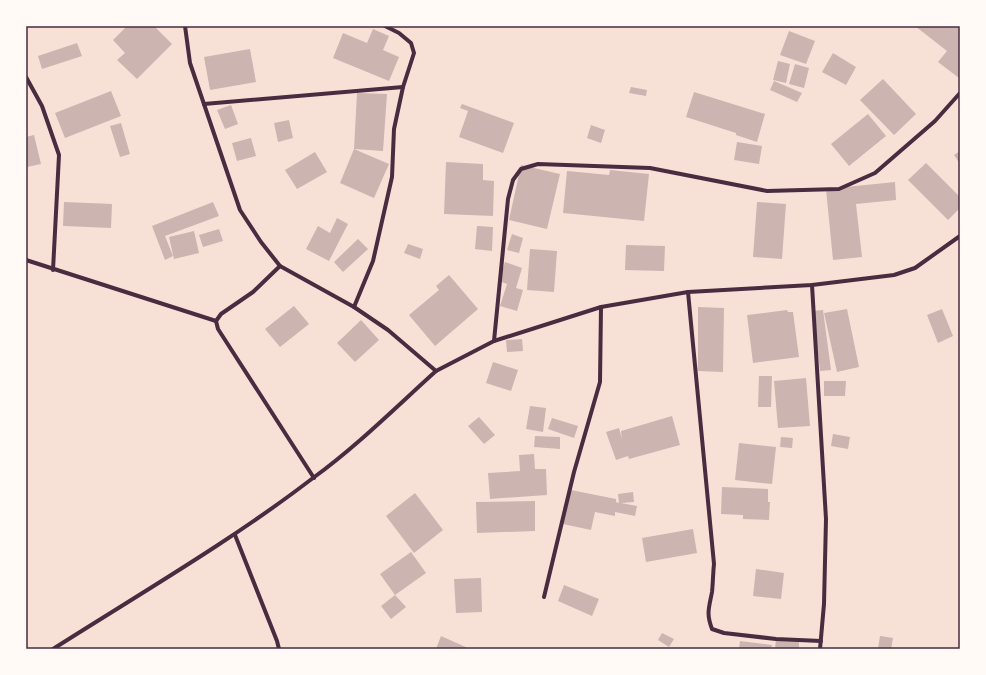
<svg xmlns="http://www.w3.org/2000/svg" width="986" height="675" font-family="Raleway,sans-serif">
<rect width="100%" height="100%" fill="#f7e1d7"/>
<!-- building -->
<g fill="#ccb4b1">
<path d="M127 26H154L172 44 137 79 117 60 125 53 113 40Z"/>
<path d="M915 26H960L959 78 938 62 947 51Z"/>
<path d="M373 29 389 36 383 50 399 57 389 81 333 58 343 33 367 43Z"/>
<path d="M789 31 815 41 806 64 780 55Z"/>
<path d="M77 43 82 56 42 69 38 56Z"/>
<path d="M250 49 256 82 210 90 204 57Z"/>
<path d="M833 53 856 67 846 85 822 72Z"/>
<path d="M778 61 790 64 786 83 773 80Z"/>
<path d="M795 64 809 68 804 88 789 84Z"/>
<path d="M883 79 916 114 894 135 860 100Z"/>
<path d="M774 81 802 93 797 102 770 90Z"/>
<path d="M631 87 647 90 646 96 629 93Z"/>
<path d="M111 91 121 116 65 138 55 113Z"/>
<path d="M694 92 765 114 757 142 736 135V133L686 117Z"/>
<path d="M357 93 387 94 383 151 354 149Z"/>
<path d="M462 104 514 123 503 153 459 137 468 111 460 108Z"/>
<path d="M231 105 238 124 225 129 217 110Z"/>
<path d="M868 114 886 136 849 166 831 144Z"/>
<path d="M289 120 293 138 278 142 274 123Z"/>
<path d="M121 123 130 154 120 157 110 126Z"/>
<path d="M591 125 605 130 601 143 587 138Z"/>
<path d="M34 135 41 164 27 167 26 137Z"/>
<path d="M251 138 256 156 237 161 232 143Z"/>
<path d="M737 142 762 146 759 164 734 160Z"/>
<path d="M354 149 389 164 374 198 340 183Z"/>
<path d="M960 151V164L954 155Z"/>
<path d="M315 152 327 172 297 189 285 170Z"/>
<path d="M446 162 483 164V180L494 181 493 216 444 214Z"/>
<path d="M926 163 960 197V208L948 220 908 180Z"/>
<path d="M521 165 560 174 547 229 509 220Z"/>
<path d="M610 170 649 174 644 221 563 213 567 171 609 175Z"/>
<path d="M895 182 896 200 856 204 862 257 833 260 826 189Z"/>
<path d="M64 202 112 204 111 228 63 226Z"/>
<path d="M213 202 219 216 165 236 173 256 165 260 152 226Z"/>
<path d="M757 202 786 204 782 259 753 257Z"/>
<path d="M337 218 348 224 329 261 306 249 318 226 330 233Z"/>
<path d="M477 226 493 227 492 251 475 249Z"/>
<path d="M219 229 223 241 203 247 199 235Z"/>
<path d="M194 231 199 253 174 259 169 237Z"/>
<path d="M512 234 523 238 519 253 507 250Z"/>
<path d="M358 239 368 249 343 272 334 262Z"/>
<path d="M408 244 423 249 420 259 404 253Z"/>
<path d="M626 245 665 246 664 271 625 270Z"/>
<path d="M530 249 557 251 554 292 527 290Z"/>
<path d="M505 262 522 268 516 288 523 290 517 311 500 306 507 284 499 281Z"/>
<path d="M449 275 478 309 435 346 409 315 439 290 436 286Z"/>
<path d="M294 306 309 324 280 347 265 329Z"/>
<path d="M698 307 724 308 723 372 698 371Z"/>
<path d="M847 309 859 367 837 372 824 313Z"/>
<path d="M942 309 953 336 938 343 927 315Z"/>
<path d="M787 310 788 312H793L799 357 753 363 747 315Z"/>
<path d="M823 310 831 370 820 371 813 311Z"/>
<path d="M361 320 379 340 355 362 337 343Z"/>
<path d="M522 339 523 351 507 352 506 340Z"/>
<path d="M493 362 518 370 511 391 486 383Z"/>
<path d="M759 376H772L771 407H758Z"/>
<path d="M806 378 810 426 778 428 774 381Z"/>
<path d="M824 381H846L845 396H824Z"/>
<path d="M530 406 546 408 543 432 526 429Z"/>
<path d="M672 416 680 445 629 459 628 456 616 460 606 432 619 428 622 439 621 431Z"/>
<path d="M479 417 495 435 484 444 468 426Z"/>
<path d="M552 418 578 426 574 438 548 429Z"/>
<path d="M833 434 850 437 848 449 831 446Z"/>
<path d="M535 436 560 437V449L534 447Z"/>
<path d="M781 437 793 438 792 448 780 447Z"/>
<path d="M739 443 776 447 772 484 735 480Z"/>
<path d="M534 454 535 469H546L547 495 490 499 488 473 520 471 519 455Z"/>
<path d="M722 487 768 489V502H770L769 520 743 519V515L721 514Z"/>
<path d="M571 490 616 499V502L619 503 618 494 633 492 634 502 621 503 637 506 635 516 615 512V516L595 512 591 530 563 524Z"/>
<path d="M415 493 443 530 414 553 386 516Z"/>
<path d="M535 501V531L477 533 476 502Z"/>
<path d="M693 529 697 553 646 562 642 538Z"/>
<path d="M411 552 426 573 395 595 406 607 391 619 381 606 395 595 380 574Z"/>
<path d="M756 569 784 573 781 599 753 596Z"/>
<path d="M481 578 482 612 456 613 454 579Z"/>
<path d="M564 585 599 599 592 616 558 601Z"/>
<path d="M662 633 674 639 669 647 658 640Z"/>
<path d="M441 636 470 649H436Z"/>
<path d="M880 636 893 638 891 649H878Z"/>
<path d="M776 639 799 640V649H775Z"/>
<path d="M740 641 772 645 771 649H739Z"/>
</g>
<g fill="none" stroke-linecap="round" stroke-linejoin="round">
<!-- minor -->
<g stroke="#4a2c40" stroke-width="4">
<path d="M185 26 190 63 240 210 261 242 280 266 354 307 388 330 436 371 494 341 601 307 688 292 812 285 894 275 915 268 960 236"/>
<path d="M26 77 42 106 59 155 53 270"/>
<path d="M204 104 403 87"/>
<path d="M26 260 216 321"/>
<path d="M280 266 253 292 221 314 216 321 218 329 314 478"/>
<path d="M812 285 826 519 824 604 820 649"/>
<path d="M688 292 714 564C713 573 713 583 712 592 709 608 706 613 712 629L724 633 776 639 821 641"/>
<path d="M354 307 373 261 392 177 394 129 403 87 414 53 411 43 399 33 385 26"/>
<path d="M494 341 508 199 513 180 521 169 538 164 650 168 767 191 839 189 875 173 935 121 960 93"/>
<path d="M235 535 277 641 279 649"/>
<path d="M544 597 574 472 600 382 601 307"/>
<path d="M53 649C141 593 231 541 313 478 357 446 396 407 436 371"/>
</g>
</g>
<!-- border -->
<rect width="986" height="675" fill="none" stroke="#fffaf5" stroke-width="54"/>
<rect x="27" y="27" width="932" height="621" fill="none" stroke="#4a2c40" stroke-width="1.5"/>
</svg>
